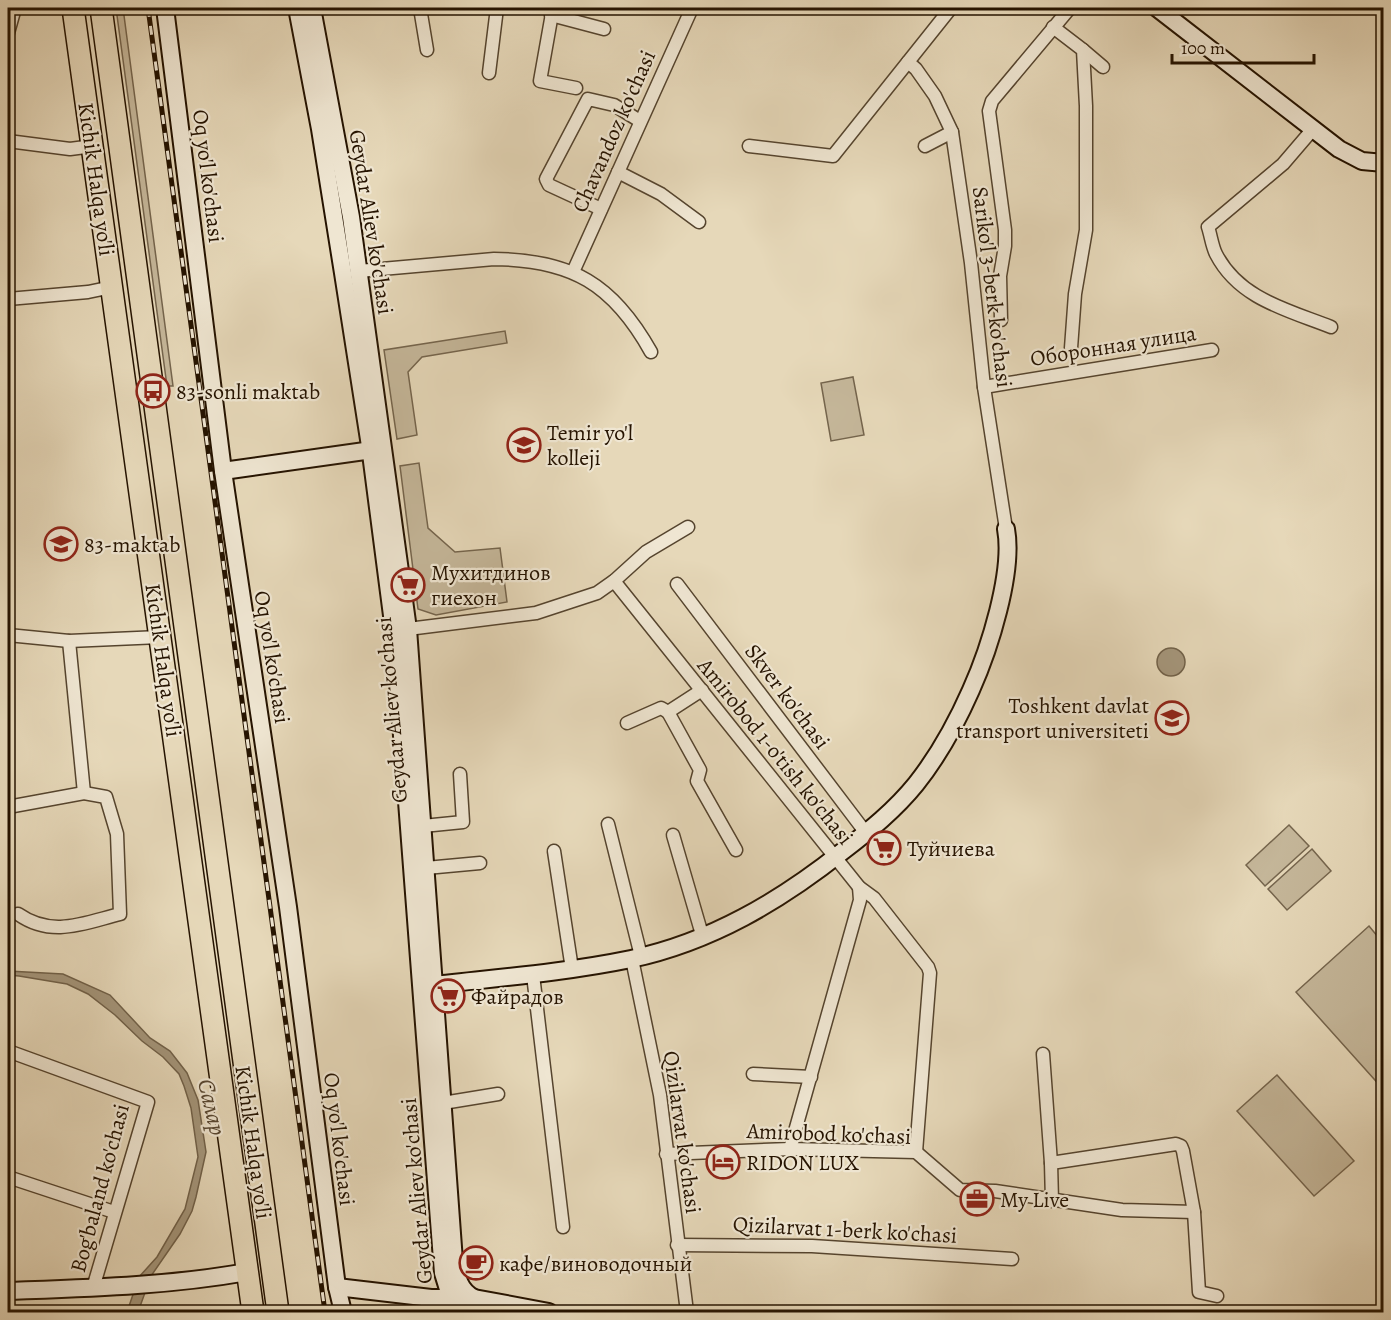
<svg xmlns="http://www.w3.org/2000/svg" width="1391" height="1320" font-family="Alegreya,serif">
<rect width="100%" height="100%" fill="#e6d8b9"/>
<filter id="stains"><feTurbulence type="fractalNoise" baseFrequency=".00333" numOctaves="4"/><feColorMatrix values="0 0 0 0 .2 0 0 0 0 .09 0 0 0 0 .02 0 0 0 .5 -.17"/></filter>
<radialGradient id="worn" r=".72"><stop offset=".6" stop-color="#630" stop-opacity="0"/><stop offset="1" stop-color="#630" stop-opacity=".3"/></radialGradient>
<!-- green -->
<g fill="#c5b79a" stroke="#75654d" stroke-width="1.5">
<path d="M116 8H123L173 386H167Z"/>
<path d="M505 331 507 343 422 357 408 372 417 435 397 439 384 350Z"/>
<path d="M853 377 864 435 831 441 821 383Z"/>
<path d="M419 463 428 528 455 552 500 548 507 602 436 615 418 609 400 466Z"/>
<path d="M1289 825 1309 846 1265 886 1246 865Z"/>
<path d="M1312 849 1331 871 1287 910 1268 889Z"/>
<path d="M1369 926 1383 943V1089L1296 992Z"/>
<path d="M1277 1075 1354 1161 1314 1196 1237 1111Z"/>
</g>
<!-- water -->
<g fill="#a4957a" stroke="#716149" stroke-width="1.5">
<circle cx="1171" cy="662" r="14"/>
<path d="M8 971 63 974 110 995 150 1038 170 1051 187 1073 198 1100 206 1152 196 1197 192 1211 180 1234 151 1276 138 1312H127L139 1277 157 1257 185 1209 198 1157 191 1108 184 1086 179 1074 163 1057 142 1041 115 1015 88 994 67 984 19 976 8 975Z"/>
</g>
<g fill="none" stroke-linecap="round" stroke-linejoin="round">
<!-- street casing -->
<g stroke="#55442e" stroke-width="15">
<g id="street">
<path d="M420 8 427 50"/>
<path d="M553 8 540 81 576 88"/>
<path d="M551 15 604 29"/>
<path d="M1053 27 1083 50 1086 106V230L1075 294 1071 348"/>
<path d="M8 33 15 8"/>
<path d="M1083 50 1103 67"/>
<path d="M908 62 916 69 935 96 952 132 971 263 984 387 1006 529"/>
<path d="M489 73 497 8"/>
<path d="M1313 129 1283 164 1208 227C1211 236 1212 246 1216 254 1239 299 1288 310 1331 327"/>
<path d="M8 141 70 149 93 146"/>
<path d="M749 146 833 156 951 8"/>
<path d="M925 146 952 132"/>
<path d="M618 172 661 194 699 222"/>
<path d="M601 209 549 185 546 179 588 99 614 105 640 121"/>
<path d="M359 271 494 259C572 260 613 284 651 352"/>
<path d="M573 272 692 8"/>
<path d="M8 299 88 292 112 287"/>
<path d="M1001 320 1000 276 1005 246V230L989 111 992 101 1070 8"/>
<path d="M984 387 1212 350"/>
<path d="M614 581 859 887 874 898 928 967 930 973 916 1152"/>
<path d="M677 584 866 833"/>
<path d="M408 629 536 613 597 593 614 581 646 552 688 527"/>
<path d="M8 635 69 641 160 637"/>
<path d="M69 641 84 793"/>
<path d="M702 690 668 712 700 770 697 781 736 850"/>
<path d="M627 723 661 708 668 712"/>
<path d="M8 807 84 793 106 797 117 834 120 914C84 923 52 938 18 914"/>
<path d="M608 824 641 956"/>
<path d="M423 826 463 822 460 774"/>
<path d="M673 835 703 938"/>
<path d="M554 851 572 969"/>
<path d="M426 868 480 863"/>
<path d="M632 959 660 1095 687 1312"/>
<path d="M533 975 563 1227"/>
<path d="M8 1051 148 1102 93 1288"/>
<path d="M1043 1054 1051 1163 1052 1201"/>
<path d="M753 1074 811 1077"/>
<path d="M443 1103 498 1094"/>
<path d="M790 1149 860 900 859 887"/>
<path d="M666 1154 790 1149 916 1152 960 1190 995 1191 1122 1210 1194 1212"/>
<path d="M1051 1163 1176 1144 1181 1146 1183 1151 1194 1212 1199 1292 1217 1296"/>
<path d="M8 1177 114 1212"/>
<path d="M677 1245 812 1246 1012 1259"/>
</g>
</g>
<!-- secondary casing -->
<g stroke="#251300" stroke-width="20">
<g id="secondary">
<path d="M165 8 223 471 288 907 337 1287 343 1312"/>
<path d="M297 8 320 129 343 273 370 446 394 631 443 1273 451 1299 468 1307 490 1312"/>
<path d="M312 8 351 217 408 629 454 1261C457 1277 459 1290 474 1298"/>
<path d="M1157 8 1339 149 1362 161 1384 163"/>
<path d="M223 471 379 449"/>
<path d="M425 986C494 978 563 973 631 959 711 942 780 901 843 851 869 831 895 810 916 784 939 755 956 724 971 690 989 650 1014 572 1006 529"/>
<path d="M337 1287 431 1298H474L549 1312"/>
<path d="M8 1291C88 1288 168 1286 247 1272"/>
</g>
</g>
<!-- highway casing -->
<g stroke="#251300" stroke-width="24">
<g id="highway">
<path d="M73 8 253 1312"/>
<path d="M101 8 278 1312"/>
</g>
</g>
<!-- street -->
<use href="#street" stroke="#efe6d2" stroke-width="12"/>
<!-- secondary -->
<use href="#secondary" stroke="#efe6d2" stroke-width="16"/>
<!-- highway -->
<use href="#highway" stroke="#e6d8b9" stroke-width="21"/>
<!-- rail casing -->
<g stroke="#251300" stroke-width="5">
<path id="rail" d="M148 8 325 1312"/>
</g>
<!-- rail -->
<use href="#rail" stroke="#efe6d2" stroke-width="3" stroke-dasharray="9" stroke-linecap="butt"/>
</g>
<!-- icons -->
<defs>
<g id="bus-ring" transform="scale(1.725)"><circle r="9.5" fill="#efe6d2" stroke="#8f2418" stroke-width="1.5"/><path d="M-5-6H5V4H4V6H2V4H-2V6H-4V4H-5ZM-3.5-4V0h7V-4ZM-3.5 1.2v1.5H-2V1.2ZM2 1.2v1.5H3.5V1.2Z" fill="#8f2418"/></g>
<g id="university-ring" transform="scale(1.725)"><circle r="9.5" fill="#efe6d2" stroke="#8f2418" stroke-width="1.5"/><path d="M0-5L7-2L0 1L-7-2ZM-4 1L0 2.5L4 1V4Q0 6-4 4Z" fill="#8f2418"/></g>
<g id="school-ring" transform="scale(1.725)"><circle r="9.5" fill="#efe6d2" stroke="#8f2418" stroke-width="1.5"/><path d="M0-5L7-2L0 1L-7-2ZM-4 1L0 2.5L4 1V4Q0 6-4 4Z" fill="#8f2418"/></g>
<g id="supermarket-ring" transform="scale(1.725)"><circle r="9.5" fill="#efe6d2" stroke="#8f2418" stroke-width="1.5"/><path d="M-6-5.5h2.5l.6 2H6L4.5 2H-2.5L-4.4-4H-6ZM-1.5 3.2a1.3 1.3 0 1 0 .1 0ZM3 3.2a1.3 1.3 0 1 0 .1 0Z" fill="#8f2418"/></g>
<g id="hotel-ring" transform="scale(1.725)"><circle r="9.5" fill="#efe6d2" stroke="#8f2418" stroke-width="1.5"/><path d="M-6-4.5h1.5V1H6V5H4.5V3h-9V5H-6ZM-4 0a1.8 1.8 0 1 1 3.6 0ZM.5 0V-2.5h3Q6-2.5 6 0Z" fill="#8f2418"/></g>
<g id="office-ring" transform="scale(1.725)"><circle r="9.5" fill="#efe6d2" stroke="#8f2418" stroke-width="1.5"/><path d="M-6-3h4V-5.5h4V-3h4V5H-6ZM-1-4.5V-3h2v-1.5ZM-6 0V1H6V0Z" fill="#8f2418"/></g>
<g id="cafe-ring" transform="scale(1.725)"><circle r="9.5" fill="#efe6d2" stroke="#8f2418" stroke-width="1.5"/><path d="M-5.5-4.5H6V0H3Q3 3.5 0 3.5H-2.5Q-5.5 3.5-5.5 0ZM3-3.2v2h1.7v-2ZM-6 4.5H4V6H-6Z" fill="#8f2418"/></g>
</defs>
<g fill-rule="evenodd">
<use href="#bus-ring" x="153" y="391"/>
<use href="#university-ring" x="524" y="445"/>
<use href="#school-ring" x="61" y="544"/>
<use href="#supermarket-ring" x="408" y="585"/>
<use href="#university-ring" x="1172" y="718"/>
<use href="#supermarket-ring" x="884" y="848"/>
<use href="#supermarket-ring" x="448" y="996"/>
<use href="#hotel-ring" x="723" y="1162"/>
<use href="#office-ring" x="977" y="1199"/>
<use href="#cafe-ring" x="476" y="1263"/>
</g>
<g text-anchor="middle" stroke-width="4.5" stroke-linejoin="round" paint-order="stroke">
<!-- street labels -->
<g font-size="22" fill="#251300" stroke="#efe6d2">
<text transform="translate(613 131) rotate(-66)" y="8">Chavandoz ko'chasi</text>
<text transform="translate(209 176) rotate(83)" y="8">Oq yo'l ko'chasi</text>
<text transform="translate(97 179) rotate(82)" y="8">Kichik Halqa yo'li</text>
<text transform="translate(372 222) rotate(81)" y="8">Geydar Aliev ko'chasi</text>
<text transform="translate(993 287) rotate(83)" y="8">Sariko'l 3-berk ko'chasi</text>
<text transform="translate(1113 345) rotate(-9)" y="8">Оборонная улица</text>
<text transform="translate(273 657) rotate(81)" y="8">Oq yo'l ko'chasi</text>
<text transform="translate(164 660) rotate(82)" y="8">Kichik Halqa yo'li</text>
<text transform="translate(788 696) rotate(53)" y="8">Skver ko'chasi</text>
<text transform="translate(391 710) rotate(-95)" y="8">Geydar Aliev ko'chasi</text>
<text transform="translate(776 751) rotate(51)" y="8">Amirobod 1-o'tish ko'chasi</text>
<text transform="translate(683 1132) rotate(82)" y="8">Qizilarvat ko'chasi</text>
<text transform="translate(829 1133) rotate(2)" y="8">Amirobod ko'chasi</text>
<text transform="translate(340 1139) rotate(83)" y="8">Oq yo'l ko'chasi</text>
<text transform="translate(254 1142) rotate(82)" y="8">Kichik Halqa yo'li</text>
<text transform="translate(99 1188) rotate(-75)" y="8">Bog'baland ko'chasi</text>
<text transform="translate(416 1191) rotate(-95)" y="8">Geydar Aliev ko'chasi</text>
<text transform="translate(845 1229) rotate(3)" y="8">Qizilarvat 1-berk ko'chasi</text>
</g>
<!-- poi labels -->
<g font-size="22" fill="#251300" stroke="#efe6d2" text-anchor="start">
<text x="176" y="399">83-sonli maktab</text>
<text x="547" y="440">Temir yo'l<tspan x="547" dy="25">kolleji</tspan></text>
<text x="84" y="552">83-maktab</text>
<text x="431" y="580">Мухитдинов<tspan x="431" dy="25">гиехон</tspan></text>
<text x="1149" y="713" text-anchor="end">Toshkent davlat<tspan x="1149" dy="25">transport universiteti</tspan></text>
<text x="907" y="856">Туйчиева</text>
<text x="471" y="1004">Файрадов</text>
<text x="746" y="1170">RIDON LUX</text>
<text x="1000" y="1207">My Live</text>
<text x="499" y="1271">кафе/виноводочный</text>
</g>
<!-- water labels -->
<g font-size="24" font-style="italic" fill="#584731" stroke="#efe6d2">
<text transform="translate(212 1107) rotate(77)" y="8">Салар</text>
</g>
</g>
<!-- margin -->
<rect width="1391" height="1320" fill="none" stroke="#e6d8b9" stroke-width="30"/>
<rect x="9" y="9" width="1373" height="1302" fill="none" stroke="#251300" stroke-width="3"/>
<rect x="15" y="15" width="1361" height="1290" fill="none" stroke="#251300" stroke-width="1.5"/>
<!-- scale -->
<path d="M1172 54v9h142v-9" fill="none" stroke="#251300" stroke-width="3"/>
<text x="1181" y="54" font-size="18" fill="#251300" stroke="#efe6d2" stroke-width="4.5" paint-order="stroke">100 m</text>
<rect width="100%" height="100%" filter="url(#stains)"/>
<rect width="100%" height="100%" fill="url(#worn)"/>
</svg>
